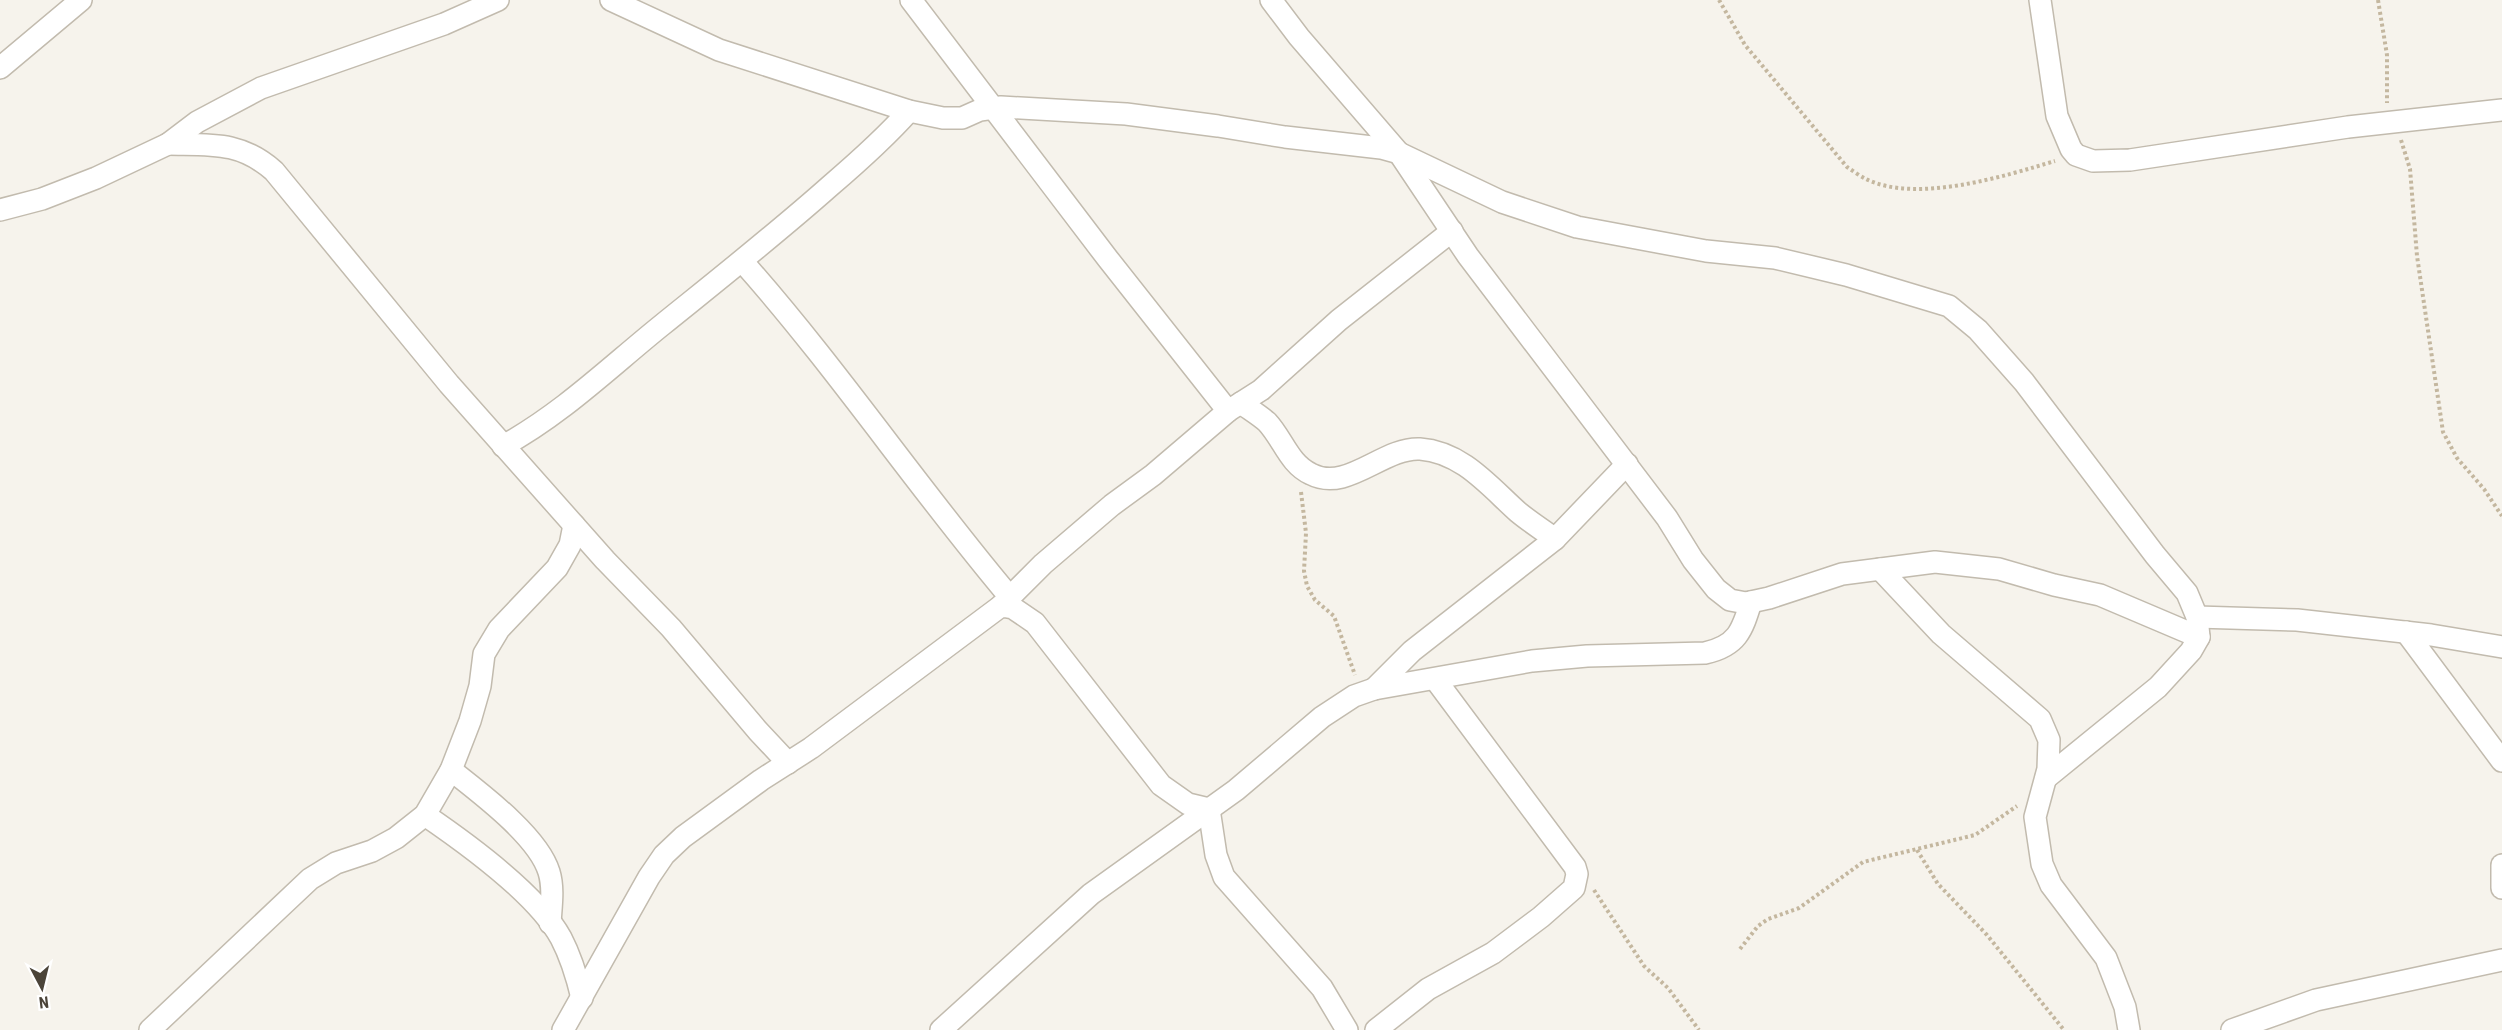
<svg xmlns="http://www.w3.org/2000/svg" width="2502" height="1030" font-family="'Roboto Condensed',sans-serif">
<rect width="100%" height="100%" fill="#f6f3ec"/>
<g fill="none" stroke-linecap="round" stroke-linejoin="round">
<!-- street casing -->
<g stroke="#c2bbae" stroke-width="24">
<g id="street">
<path d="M611 0 719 50 909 111 943 118H962L980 110 1001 107 1126 114 1218 126 1285 137 1381 148 1399 153 1502 202 1577 227 1706 251 1775 258 1846 275 1949 306 1978 330 2024 382 2155 555 2187 593 2197 617 2199 637 2191 651 2158 687 2046 778"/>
<path d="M911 0 1108 259 1228 411"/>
<path d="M1271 0 1299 37 1399 153 1468 256 1667 518 1693 560 1716 589 1730 600 1746 603 1769 598 1842 574 1935 562 1999 569 2054 585 2100 595 2199 637"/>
<path d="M2040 0 2057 116 2071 149 2076 155 2093 161 2130 160 2348 127 2502 110"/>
<path d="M0 68 81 0"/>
<path d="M168 144C211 145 240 141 274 171L449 384 605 560 671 628 758 731 788 763"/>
<path d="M0 210 42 199 96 178 168 144 197 122 261 88 444 24 498 0"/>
<path d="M742 261C837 368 917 487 1009 596"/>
<path d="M1241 403C1249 409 1259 415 1267 422 1283 439 1289 464 1311 474 1347 493 1383 447 1420 449 1462 452 1489 486 1518 512 1530 522 1543 530 1555 539"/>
<path d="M503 446C562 414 611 366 662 325 719 279 776 234 830 186 858 162 885 138 909 111"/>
<path d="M1880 569 1941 634 2040 719 2049 740 2048 769 2035 817 2042 864 2051 885 2106 958 2125 1007 2129 1030"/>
<path d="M1001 606 1043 564 1112 505 1153 475 1228 411 1261 390 1339 320 1452 231"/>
<path d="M2197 617 2297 620 2431 635 2502 647"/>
<path d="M2406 632 2502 761"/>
<path d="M1374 689 1412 651 1555 539 1627 464"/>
<path d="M451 770C480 793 538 836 549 872 554 888 551 907 550 923"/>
<path d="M425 815C466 843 537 894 561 938 571 957 577 977 582 998"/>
<path d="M2502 865V888"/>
<path d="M150 1030 310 879 336 863 372 851 396 838 425 815 451 770 470 721 480 686 484 654 499 629 557 568 570 545 574 525"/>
<path d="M563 1030 649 877 664 855 683 837 761 780 811 748 1001 606 1013 608 1035 623 1161 785 1188 804 1209 809 1216 855 1224 877 1322 988 1347 1030"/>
<path d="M941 1030 1091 894 1236 790 1322 717 1354 696 1374 689 1532 661 1587 656 1705 653C1737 646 1742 631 1751 602"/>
<path d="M1376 1030 1428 989 1493 953 1541 917 1574 888 1577 874 1575 867 1435 679"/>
<path d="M2232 1030 2316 1000 2502 960"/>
</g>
</g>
<!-- path -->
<g stroke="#c4b79f" stroke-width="4" stroke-dasharray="3 3" stroke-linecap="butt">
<path d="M1719 0 1745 45 1847 167C1853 171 1860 176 1866 179 1916 204 2005 176 2055 161"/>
<path d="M2378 0 2387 55V103"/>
<path d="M2401 140 2410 169 2417 256 2443 432 2457 458 2484 489 2502 516"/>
<path d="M1301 492 1306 533 1304 571 1307 586 1315 600 1334 616 1355 675"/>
<path d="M1917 850 1938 884 1987 935 2064 1030"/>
<path d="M1594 890 1644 966 1668 988 1699 1030"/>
<path d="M1740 949 1758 926 1768 919 1799 908 1863 862 1975 835 2017 806"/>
</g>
<!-- street -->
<use href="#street" stroke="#fff" stroke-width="21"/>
</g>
<!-- north arrow -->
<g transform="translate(42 988) rotate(173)" stroke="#ffffff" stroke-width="4.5" paint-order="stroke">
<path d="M0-4.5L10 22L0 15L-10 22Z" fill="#4b4439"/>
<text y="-9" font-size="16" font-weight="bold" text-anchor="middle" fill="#4b4439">N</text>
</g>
</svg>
